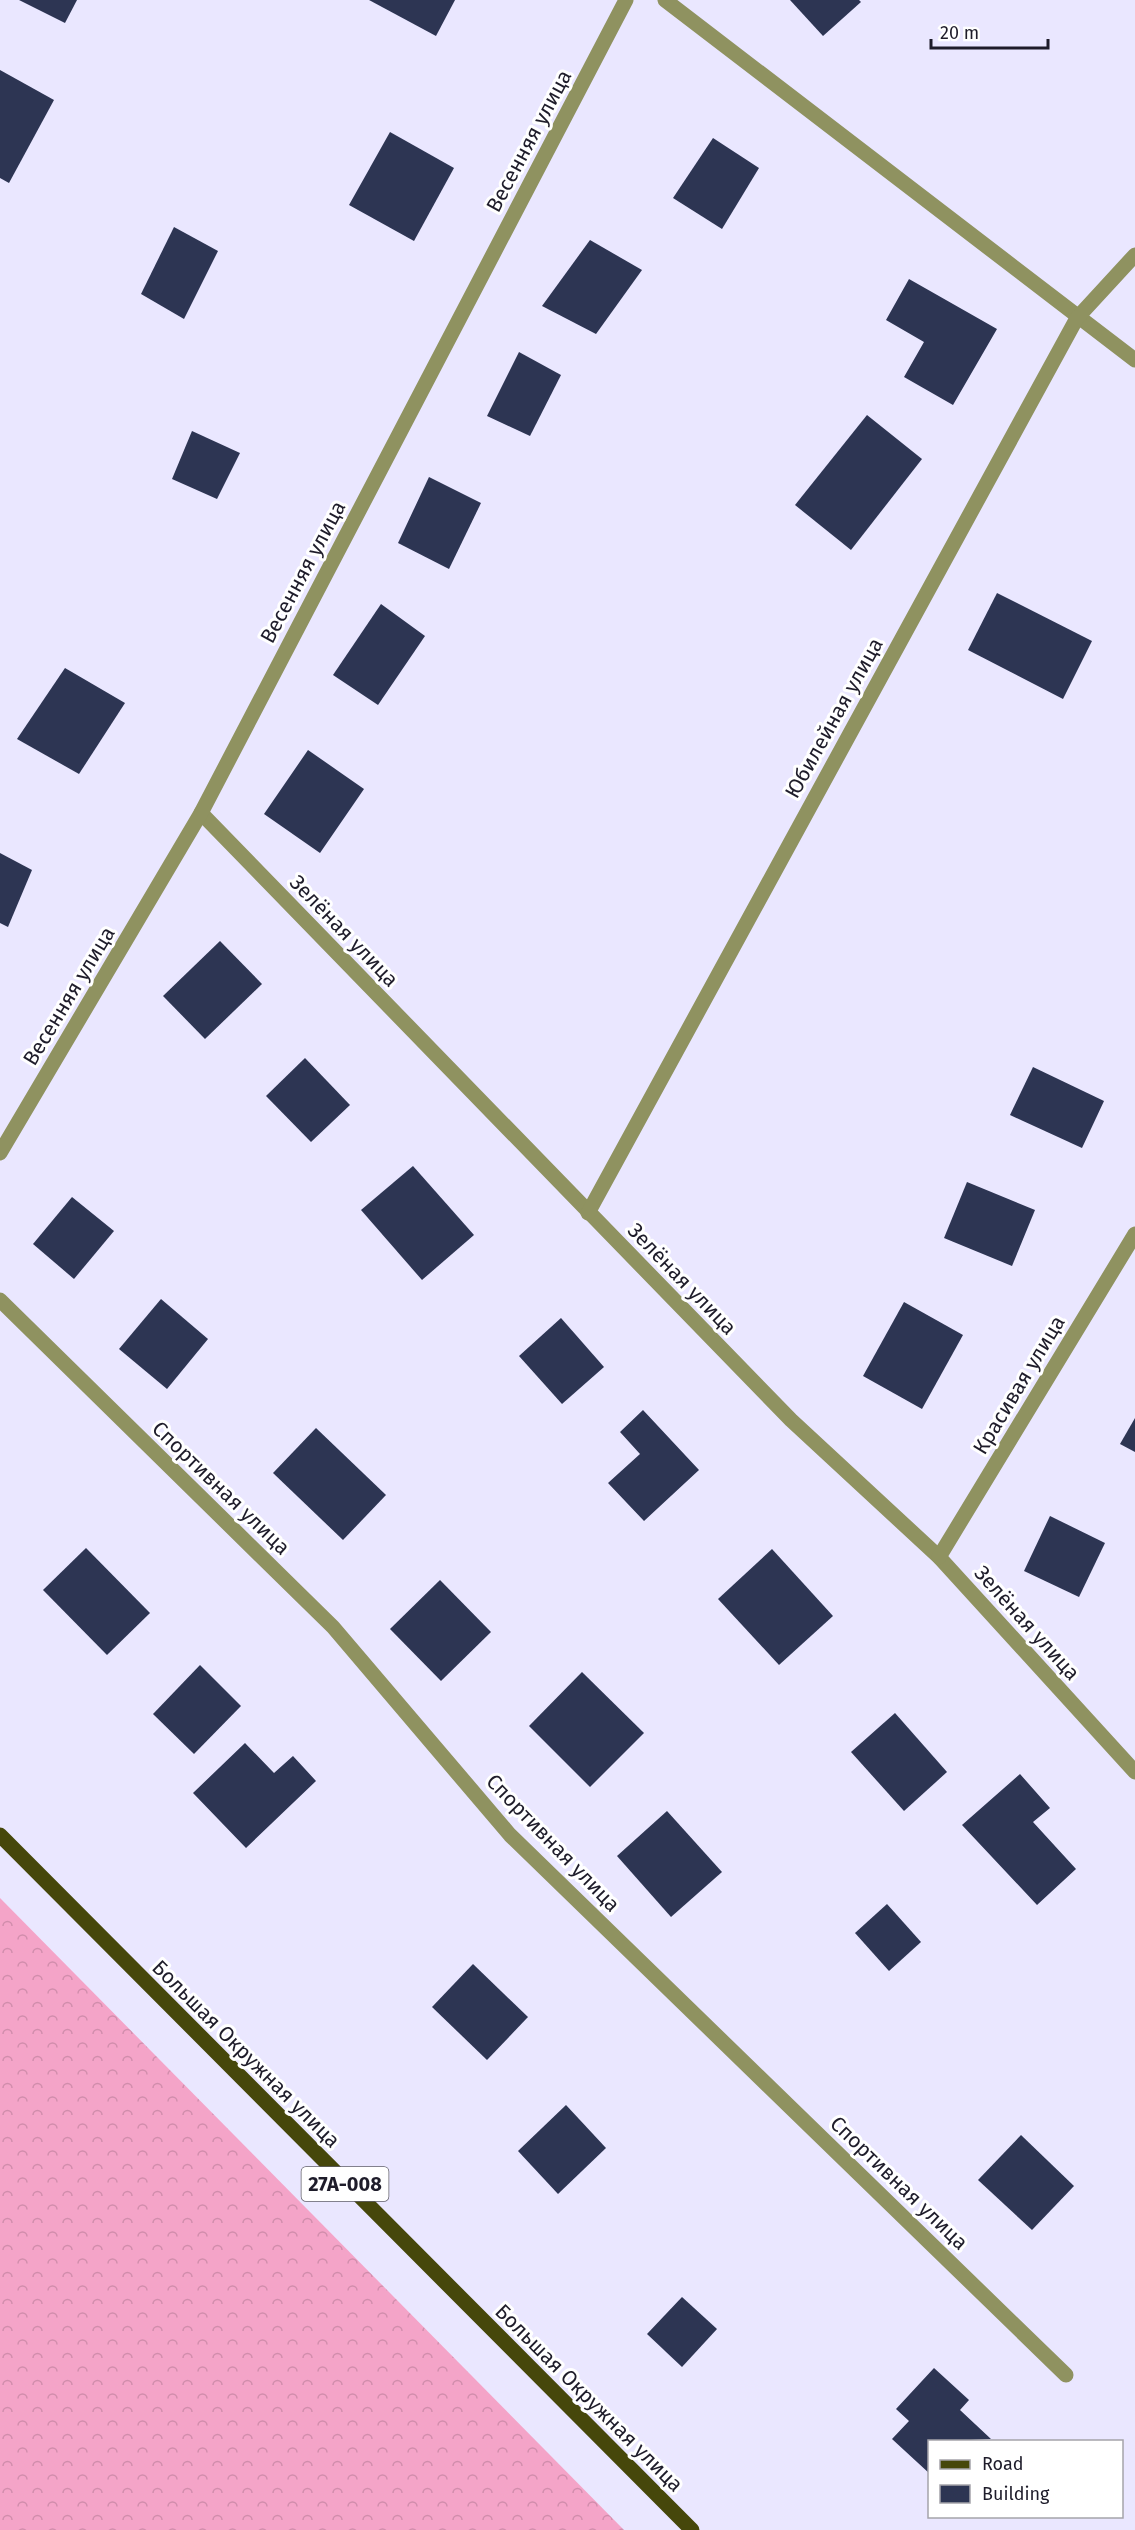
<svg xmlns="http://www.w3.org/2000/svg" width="1135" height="2530" font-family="'Fira Sans',sans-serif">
<defs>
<pattern id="forest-crowns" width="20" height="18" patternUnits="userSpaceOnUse" patternTransform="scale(1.5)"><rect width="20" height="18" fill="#f4a4c8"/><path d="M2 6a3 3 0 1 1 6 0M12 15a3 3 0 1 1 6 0" fill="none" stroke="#d18dac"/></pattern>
</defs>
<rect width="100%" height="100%" fill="#eae7ff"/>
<!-- forest -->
<path fill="url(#forest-crowns)" d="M0 1898 624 2530H0Z"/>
<!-- building -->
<g fill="#2d3553">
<path d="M19 0H77L65 23Z"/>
<path d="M369 0H455L436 36Z"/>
<path d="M790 0H859L861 2 823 36Z"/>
<path d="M0 70 54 100 9 183 0 178Z"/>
<path d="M390 132 454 168 414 241 349 205Z"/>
<path d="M713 138 759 168 722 229 673 198Z"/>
<path d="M174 227 218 251 184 319 141 294Z"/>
<path d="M590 240 642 270 596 334 542 306Z"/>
<path d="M909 279 997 329 953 405 904 377 924 342 886 320Z"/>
<path d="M519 352 561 375 530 436 487 416Z"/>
<path d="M867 415 922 459 851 550 795 505Z"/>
<path d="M192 431 240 453 217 499 172 479Z"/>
<path d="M429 477 481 503 449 569 398 543Z"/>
<path d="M997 593 1092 641 1063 699 968 650Z"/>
<path d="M381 604 425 636 378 705 333 675Z"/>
<path d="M65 668 125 703 79 774 17 739Z"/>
<path d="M308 750 364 789 320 853 264 814Z"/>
<path d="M0 853 32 870 8 927 0 923Z"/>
<path d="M220 941 262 984 205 1039 163 996Z"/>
<path d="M305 1058 350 1105 311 1142 266 1096Z"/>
<path d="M1033 1067 1104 1101 1082 1148 1010 1115Z"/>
<path d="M413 1166 474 1235 422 1280 361 1210Z"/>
<path d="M967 1182 1035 1210 1012 1266 944 1238Z"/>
<path d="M72 1197 114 1231 74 1279 33 1244Z"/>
<path d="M161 1299 208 1339 167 1389 119 1349Z"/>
<path d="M904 1302 963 1335 922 1409 863 1376Z"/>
<path d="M561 1318 604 1367 562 1404 519 1356Z"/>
<path d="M643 1410 699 1470 644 1521 608 1483 640 1454 620 1432Z"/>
<path d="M1135 1418V1452L1120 1444Z"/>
<path d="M316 1428 386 1495 343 1540 273 1473Z"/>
<path d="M1050 1516 1105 1543 1079 1597 1024 1571Z"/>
<path d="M86 1548 150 1613 107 1655 43 1590Z"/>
<path d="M772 1549 833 1616 779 1665 718 1599Z"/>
<path d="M440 1580 491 1632 441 1681 390 1629Z"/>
<path d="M200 1665 241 1706 194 1754 153 1714Z"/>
<path d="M582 1672 644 1733 590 1787 529 1726Z"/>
<path d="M895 1713 947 1772 904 1811 851 1752Z"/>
<path d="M245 1743 274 1773 293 1756 316 1781 246 1848 193 1793Z"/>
<path d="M1020 1774 1050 1808 1033 1822 1076 1869 1037 1905 962 1825Z"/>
<path d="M667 1811 722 1872 671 1917 617 1856Z"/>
<path d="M887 1904 921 1942 889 1971 855 1933Z"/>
<path d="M473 1964 528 2017 487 2060 432 2007Z"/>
<path d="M566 2105 606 2148 558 2194 518 2151Z"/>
<path d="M1021 2135 1074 2186 1032 2230 978 2180Z"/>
<path d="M682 2297 717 2329 682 2367 647 2334Z"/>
<path d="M934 2368 969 2400 960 2410 991 2439 930 2442V2474L892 2439 909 2421 896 2409Z"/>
</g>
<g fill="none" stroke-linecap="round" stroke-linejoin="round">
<!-- minor -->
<g stroke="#8f9260" stroke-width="15">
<path d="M665 0 1135 360"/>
<path d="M201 813 791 1420 939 1557 1135 1772"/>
<path d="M0 1153 201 813 626 0"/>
<path d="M588 1213 1077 318 1135 255"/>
<path d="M0 1300 333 1627 510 1835 1066 2375"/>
<path d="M939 1557 1135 1234"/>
</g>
<!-- major -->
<path stroke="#46470b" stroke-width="15" d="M0 1835 692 2530"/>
</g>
<g text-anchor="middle" stroke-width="6" stroke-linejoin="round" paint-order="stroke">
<!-- shield labels -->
<rect fill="#fff" stroke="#62606a" stroke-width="1.5" x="301.5" y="2167" width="87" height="34" rx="4.5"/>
<g font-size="20" font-weight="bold" fill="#1e1c2a">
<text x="345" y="2191">27А-008</text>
</g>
<!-- street labels -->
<g font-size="21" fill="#1e1c2a" stroke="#fff">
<text transform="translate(529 141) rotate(-62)" y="7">Весенняя улица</text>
<text transform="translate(303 572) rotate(-62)" y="7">Весенняя улица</text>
<text transform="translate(834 718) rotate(-61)" y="7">Юбилейная улица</text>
<text transform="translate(344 931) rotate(46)" y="7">Зелёная улица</text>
<text transform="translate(69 996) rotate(-59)" y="7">Весенняя улица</text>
<text transform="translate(682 1279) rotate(46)" y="7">Зелёная улица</text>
<text transform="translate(1019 1385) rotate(-59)" y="7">Красивая улица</text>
<text transform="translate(221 1488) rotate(44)" y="7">Спортивная улица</text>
<text transform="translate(1027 1623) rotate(48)" y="7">Зелёная улица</text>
<text transform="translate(553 1843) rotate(46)" y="7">Спортивная улица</text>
<text transform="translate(246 2054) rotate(45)" y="7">Большая Окружная улица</text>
<text transform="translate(899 2183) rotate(44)" y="7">Спортивная улица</text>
<text transform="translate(589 2398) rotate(45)" y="7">Большая Окружная улица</text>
</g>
</g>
<!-- legend -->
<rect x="928" y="2440" width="195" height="78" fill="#ffffff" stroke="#a5a4aa" stroke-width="1.5"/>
<rect x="940" y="2460" width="30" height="9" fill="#46470b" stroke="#a5a4aa" stroke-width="1.5"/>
<text x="982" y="2470" font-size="18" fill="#1e1c2a">Road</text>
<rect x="940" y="2485" width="30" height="18" fill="#2d3553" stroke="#a5a4aa" stroke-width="1.5"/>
<text x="982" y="2500" font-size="18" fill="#1e1c2a">Building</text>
<!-- scale -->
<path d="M931 39v9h117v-9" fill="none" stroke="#1e1c2a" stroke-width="3"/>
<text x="940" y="39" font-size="18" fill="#1e1c2a" stroke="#ffffff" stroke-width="4.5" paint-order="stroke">20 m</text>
</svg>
